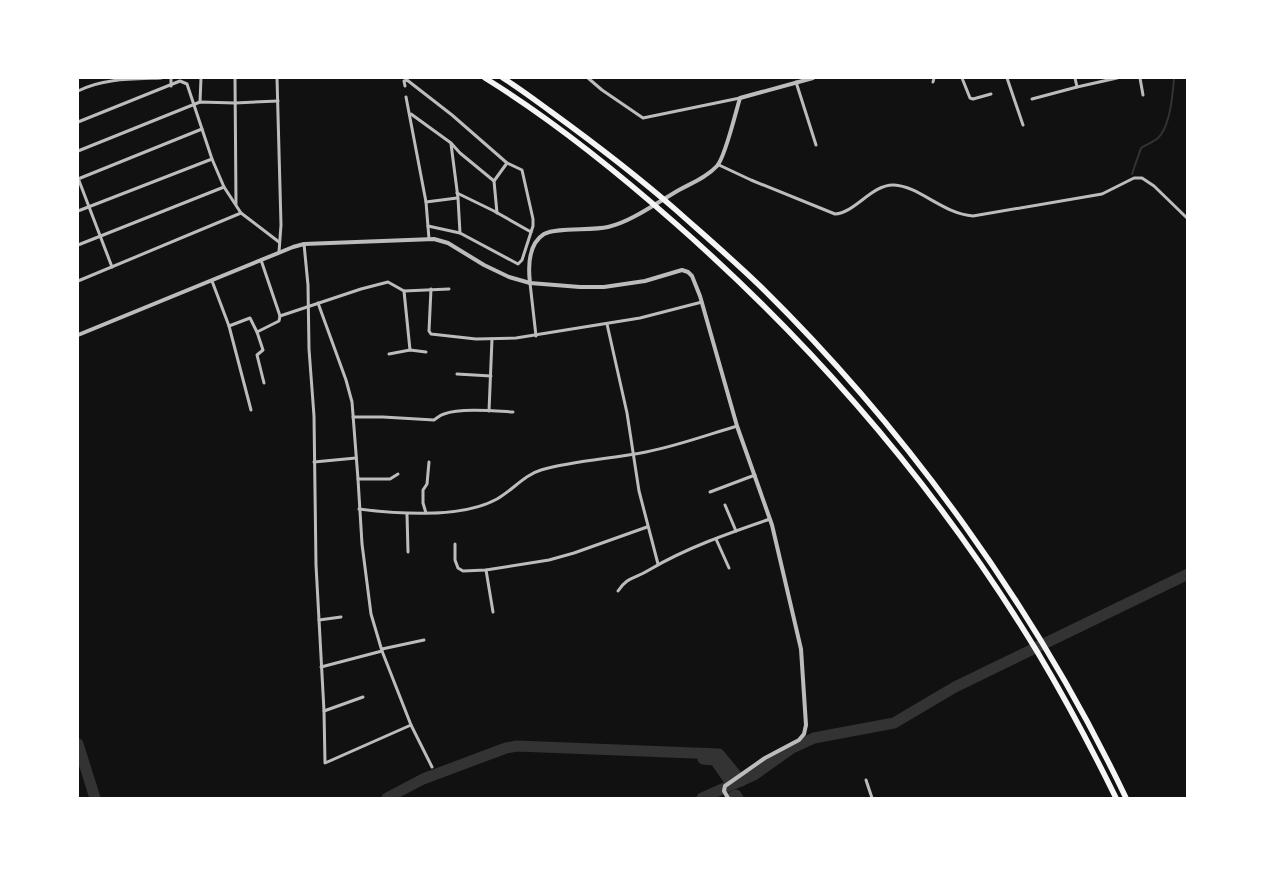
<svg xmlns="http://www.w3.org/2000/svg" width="1265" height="876" font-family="'Alegreya Sans',sans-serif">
<rect width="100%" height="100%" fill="#111"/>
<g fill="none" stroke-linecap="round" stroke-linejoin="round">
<!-- stream -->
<path stroke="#333" stroke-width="2" d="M1132 174 1141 148C1146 145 1153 142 1158 138 1170 127 1173 93 1174 78"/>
<!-- river -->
<g stroke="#333" stroke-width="11">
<path d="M78 744 95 798"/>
<path d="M703 759 715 760 729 780"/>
<path d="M387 798 423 779 506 748 517 746 719 754 741 781"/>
<path d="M702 798 754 775 792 748 814 738 894 723 955 687 1188 574"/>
<path d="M731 798 736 795 738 798"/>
</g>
<!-- minor -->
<g stroke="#bcbcbc" stroke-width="3">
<path d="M171 78V86"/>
<path d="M235 78 236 204"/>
<path d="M277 78 281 225 279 252"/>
<path d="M588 78 602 90 643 118 740 98"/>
<path d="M962 78 970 98 973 99 991 94"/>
<path d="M1007 78 1023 125"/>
<path d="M1075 78 1077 87 1117 78"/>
<path d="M1140 78 1143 95"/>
<path d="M796 82 816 145"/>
<path d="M933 82 934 78"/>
<path d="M405 86 404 81 407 80 452 115 507 163 522 170 533 219V226L522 260 518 264 460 233 428 226"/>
<path d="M78 91C103 78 133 79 161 78"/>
<path d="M406 97 426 202 429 239"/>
<path d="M1032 99 1077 87"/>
<path d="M200 102 201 78"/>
<path d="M411 114 451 143 460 153 494 181"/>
<path d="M78 122 180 81 187 84 212 159 224 187 241 213 279 242"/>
<path d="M451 144 458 198 460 233"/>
<path d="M78 151 200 102 235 103 278 101"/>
<path d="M719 165 751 180 835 214C855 213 872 184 894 185 919 186 943 214 973 216L1102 194 1134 178H1142L1154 186 1188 219"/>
<path d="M78 178 112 267"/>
<path d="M78 179 202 129"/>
<path d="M457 193 494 211 531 232"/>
<path d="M426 202 457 198"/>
<path d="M78 211 212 159"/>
<path d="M497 213 494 181 507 163"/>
<path d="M304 244 308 285 309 349 314 416 316 565 324 711 325 763 411 725 382 651 371 614 362 544 358 479 352 402 346 380 318 303"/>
<path d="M78 245 224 187"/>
<path d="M261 260 280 316"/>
<path d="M78 281 241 213"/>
<path d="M212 281 229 326 251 410"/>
<path d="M530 283 536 336"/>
<path d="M431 289 429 331 431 334 476 339 516 338 640 318 702 302"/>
<path d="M404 291 410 350"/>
<path d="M607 324 627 413 639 491 658 564"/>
<path d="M229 326 250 318 257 332 279 321 280 316 361 289 388 282 404 291 449 289"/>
<path d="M257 332 263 350 257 355 264 383"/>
<path d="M389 354 410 350 426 352"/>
<path d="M457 374 491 376"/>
<path d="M489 411 492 339"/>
<path d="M353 417H383L434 420C437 418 440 415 444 414 460 408 495 411 513 412"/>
<path d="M314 462 356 458"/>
<path d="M358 479H390L398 474"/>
<path d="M710 492 755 475"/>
<path d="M725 505 736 531"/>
<path d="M359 509C399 514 461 519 497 499 513 490 524 475 541 470 575 460 611 459 646 452 677 446 707 435 737 426"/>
<path d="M426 513 423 503V490L427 484 429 462"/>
<path d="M407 514 408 552"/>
<path d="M716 539 729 568"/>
<path d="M455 544V560L458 568 463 571 486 570 549 560 574 553 647 527"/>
<path d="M486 570 493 612"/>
<path d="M618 591C628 576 635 579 649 570 686 548 729 533 770 519"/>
<path d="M319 620 341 617"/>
<path d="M382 649 424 640"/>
<path d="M321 667 382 651"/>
<path d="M324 711 363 697"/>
<path d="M411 725 432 767"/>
<path d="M866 780 872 798"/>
</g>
<!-- tertiary -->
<g stroke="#bcbcbc" stroke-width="4">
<path d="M530 283C528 266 528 244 544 234 557 227 591 231 608 227 631 222 658 202 679 190 692 183 707 177 717 166 725 158 736 111 740 98L813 78"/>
<path d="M78 335 293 247 304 244 434 239 448 243 484 265 509 277 530 283 580 287H604L645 281 682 270 688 272 692 276 700 296 737 426 772 525 801 649 806 725 804 734 799 740 765 758 725 786 724 791 728 798"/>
</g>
<!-- motorway -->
<g stroke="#f5f5f5" stroke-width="5.5">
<path d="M485 78C553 120 615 170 675 223 816 347 940 491 1038 653 1066 700 1092 749 1116 798"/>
<path d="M503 78C519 88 535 100 550 111 594 143 636 175 676 210 704 235 732 259 759 285 908 431 1036 609 1126 798"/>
</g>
</g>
<!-- border -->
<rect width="1265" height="876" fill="none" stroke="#ffffff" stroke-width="158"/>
</svg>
